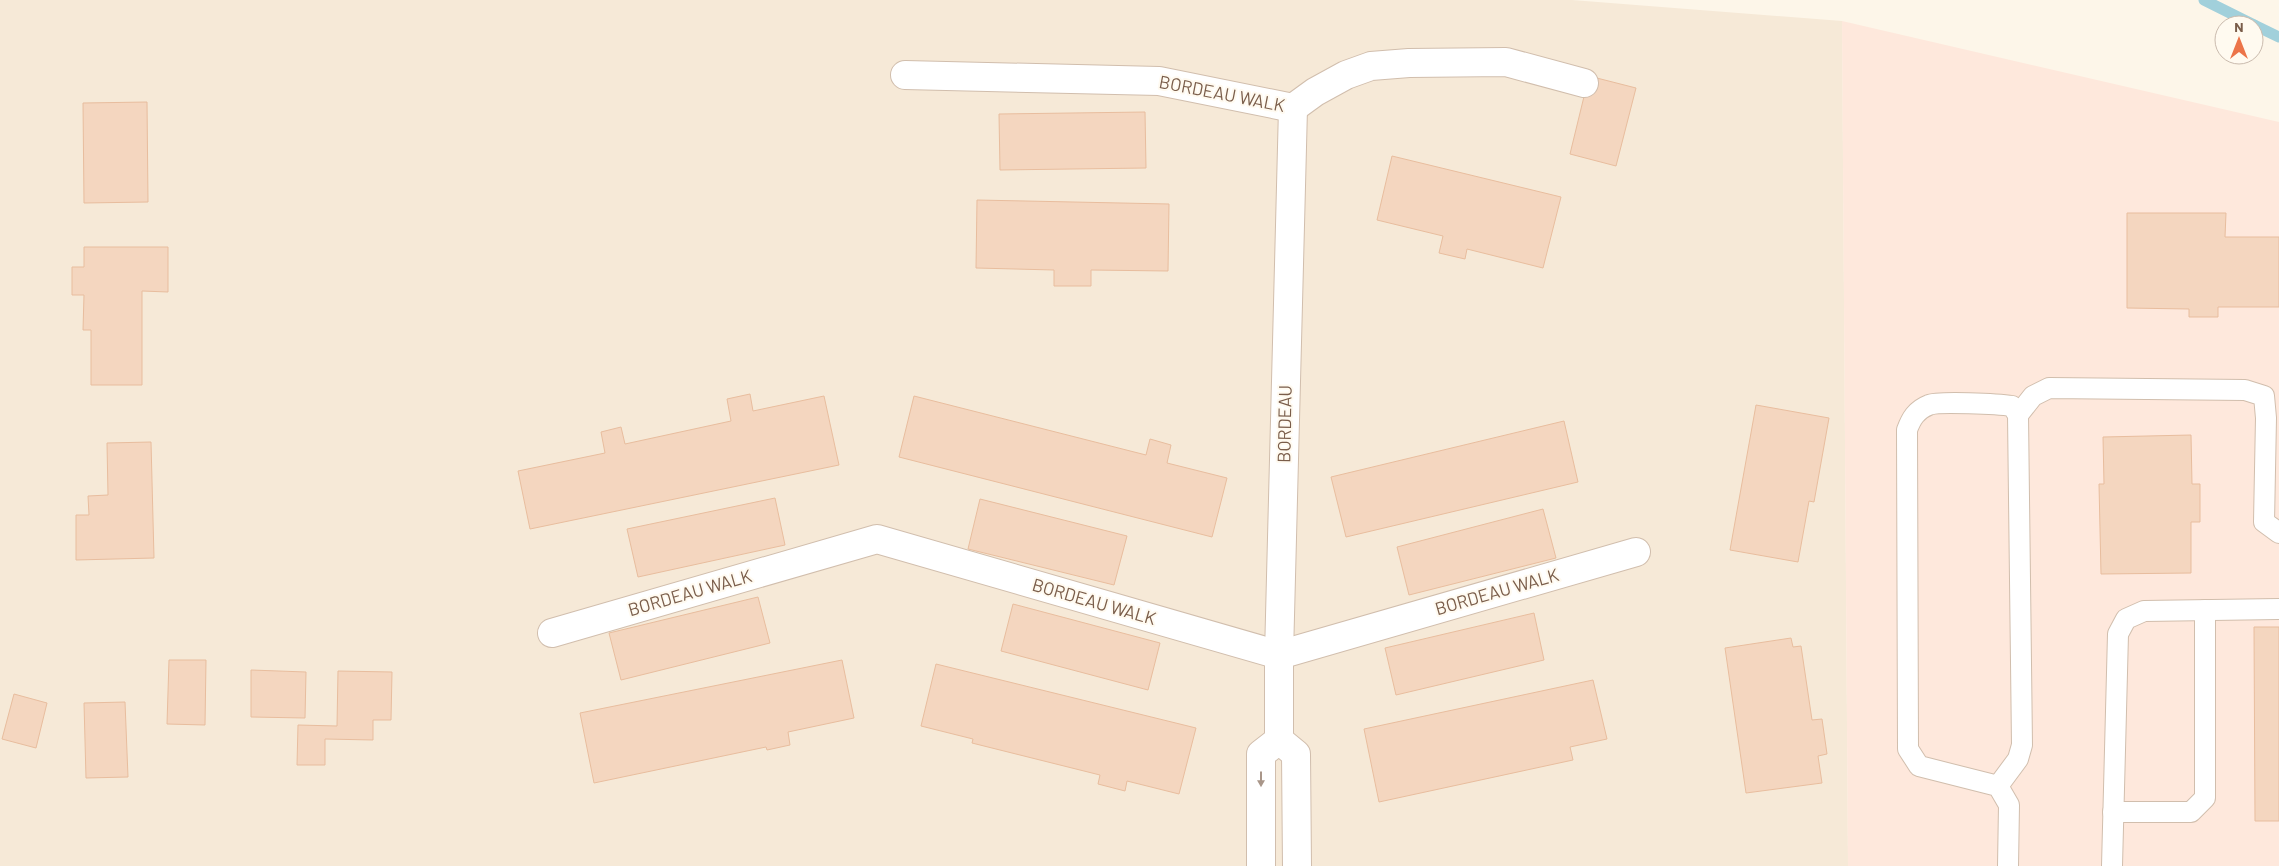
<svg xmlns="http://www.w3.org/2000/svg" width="2279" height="866" font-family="Barlow,sans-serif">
<rect width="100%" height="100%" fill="#fdf6e9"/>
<!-- residential -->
<path fill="#f6e9d7" d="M0 0H1572L1842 21 1848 866H0Z"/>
<!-- commercial -->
<path fill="#fee8dc" d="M1842 21 2279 122V866H1848Z"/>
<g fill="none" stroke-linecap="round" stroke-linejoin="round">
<!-- stream -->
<g stroke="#a1d0db" stroke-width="11">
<path d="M2204 0 2254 25"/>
<path d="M2254 25 2279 37"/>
</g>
</g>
<!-- building -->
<g fill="#f4d6bf" stroke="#e8bd9e">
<path d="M1589 76 1636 88 1616 166 1570 154Z"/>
<path d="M147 102 148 202 84 203 83 103Z"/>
<path d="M1145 112 1146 168 1000 170 999 114Z"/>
<path d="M1392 156 1561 197 1543 268 1467 249 1465 259 1439 253 1443 236 1377 220Z"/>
<path d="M977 200 1169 204 1168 271 1091 270V286H1054V270L976 268Z"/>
<path d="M2127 213H2226L2225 237H2279V307H2218V317H2189V309L2127 308Z"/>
<path d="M84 247H168V292L142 291V385H91V330H83L84 295H72V267H84Z"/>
<path d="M750 394 753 411 824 396 839 465 530 529 518 471 605 453 601 432 621 427 625 444 731 421 727 399Z"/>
<path d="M914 396 1146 455 1150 439 1171 445 1167 463 1227 478 1212 537 899 457Z"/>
<path d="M1756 405 1829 418 1814 502 1809 501 1798 562 1730 550Z"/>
<path d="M1564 421 1578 482 1346 537 1331 477Z"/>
<path d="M2191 435 2192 484H2200V522H2191V573L2101 574 2099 484H2104L2103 437Z"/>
<path d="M151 442 154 558 76 560V515H89L88 496 108 495 107 443Z"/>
<path d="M775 498 785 545 638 577 627 529Z"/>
<path d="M980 499 1127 536 1114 585 968 549Z"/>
<path d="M1543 509 1556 558 1409 595 1397 547Z"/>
<path d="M758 597 770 643 621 680 609 633Z"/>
<path d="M1013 604 1160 643 1148 690 1001 651Z"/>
<path d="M1534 613 1544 660 1396 695 1385 648Z"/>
<path d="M2254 627H2279V821H2255Z"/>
<path d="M1791 638 1793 647 1801 646 1812 720 1822 719 1827 754 1818 756 1822 783 1746 793 1725 648Z"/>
<path d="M169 660H206L205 725 167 724Z"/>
<path d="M842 660 854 718 788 732 790 745 767 750 766 747 594 783 580 713Z"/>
<path d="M936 664 1196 728 1179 794 1127 781 1125 791 1098 784 1100 775 972 743 973 739 921 726Z"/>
<path d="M251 670 306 672 305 718 251 717Z"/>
<path d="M338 671 392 672 391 720H373V740L325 739V765H297L298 725 337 726Z"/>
<path d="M1593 680 1607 739 1570 747 1573 760 1379 802 1364 729Z"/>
<path d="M14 694 47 703 36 748 2 739Z"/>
<path d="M125 702 128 777 86 778 84 703Z"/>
</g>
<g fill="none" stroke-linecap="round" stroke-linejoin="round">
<!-- service casing -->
<g stroke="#d1bead" stroke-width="22">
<g id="service">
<path d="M2018 415 2033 396 2049 388 2245 390 2264 396 2266 418 2264 522 2279 533"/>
<path d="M1998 786 2018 759 2022 745 2018 415 2012 406C1999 404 1938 401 1929 405 1916 410 1911 419 1907 430L1908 749 1919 766 1998 786 2009 805 2008 866"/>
<path d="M2113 812H2191L2205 798V610"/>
<path d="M2112 866 2118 634 2126 619 2144 611 2279 609"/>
</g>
</g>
<!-- minor casing -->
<g stroke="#d1bead" stroke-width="30">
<g id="minor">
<path d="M905 75 1159 81 1293 108 1315 92 1346 75 1371 66 1409 63 1506 62 1584 83"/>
<path d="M552 633 877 539 1279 655 1636 552"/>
<path d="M1279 740V655L1293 108"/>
<path d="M1279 740 1296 754 1297 866"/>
<path d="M1261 866V754L1279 740"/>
</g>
</g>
<!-- service -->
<use href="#service" stroke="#fff" stroke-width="20"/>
<!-- minor -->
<use href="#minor" stroke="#fff" stroke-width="28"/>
</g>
<!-- one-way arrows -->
<defs><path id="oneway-solid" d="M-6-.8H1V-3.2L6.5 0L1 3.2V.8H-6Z" transform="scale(1.25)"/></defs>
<use fill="#a99689" href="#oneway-solid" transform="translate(1261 779) rotate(90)"/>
<g text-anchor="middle" stroke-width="4" stroke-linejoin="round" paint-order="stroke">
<!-- street labels -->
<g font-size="18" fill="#7a5d4a" stroke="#fffaf0">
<text transform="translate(1222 94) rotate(11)" y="6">BORDEAU WALK</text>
<text transform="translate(1285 424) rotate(-89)" y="6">BORDEAU</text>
<text transform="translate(1497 592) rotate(-16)" y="6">BORDEAU WALK</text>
<text transform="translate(690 593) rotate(-16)" y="6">BORDEAU WALK</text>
<text transform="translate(1094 602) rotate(16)" y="6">BORDEAU WALK</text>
</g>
</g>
<!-- north arrow -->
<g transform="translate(2239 40)"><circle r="24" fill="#fffaf0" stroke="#cabbae"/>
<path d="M0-4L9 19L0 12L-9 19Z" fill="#ec7449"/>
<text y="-8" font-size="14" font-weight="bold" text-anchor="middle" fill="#7a5d4a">N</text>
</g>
</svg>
